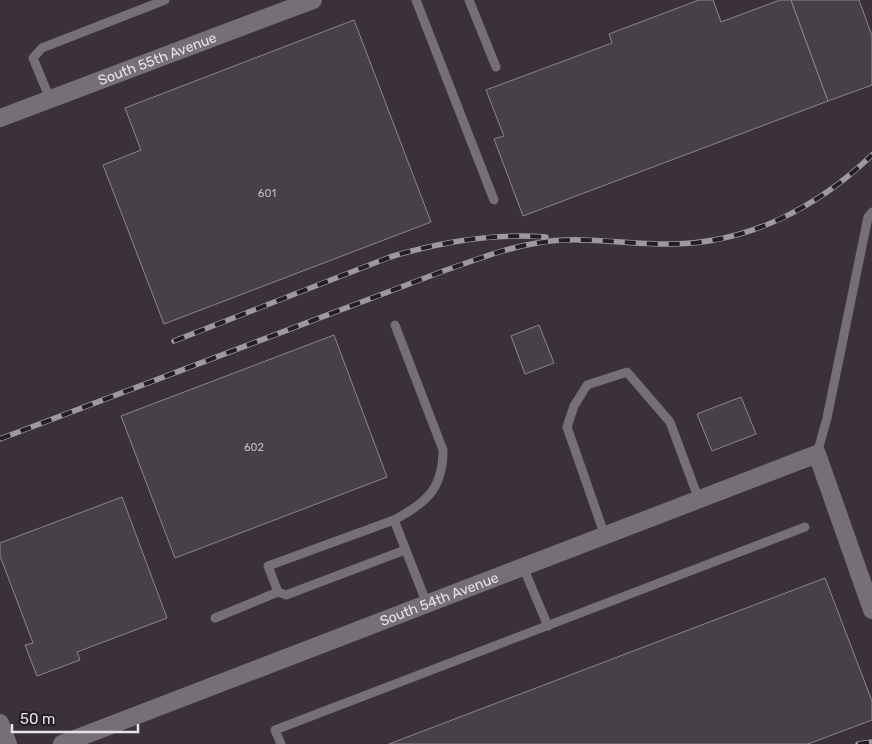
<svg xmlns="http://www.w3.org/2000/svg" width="872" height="744" font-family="Rubik,sans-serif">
<rect width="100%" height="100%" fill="#2e282e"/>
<!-- built -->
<rect fill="#3b313b" x="0" y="0" width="872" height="744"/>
<!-- building -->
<g fill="#474047" stroke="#8c858c">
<path d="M699 0H713L721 22 780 0H791L828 101 523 216 494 139 504 136 486 90 612 43 609 34Z"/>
<path d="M791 0H859L872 36V85L828 101Z"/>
<path d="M354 20 431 222 164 324 103 165 141 150 125 108Z"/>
<path d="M539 325 554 363 525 374 511 336Z"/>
<path d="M334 335 387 477 175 558 121 416Z"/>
<path d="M741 397 756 434 712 451 697 414Z"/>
<path d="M122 497 167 618 77 652 80 660 37 676 25 645 33 643 0 556V543Z"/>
<path d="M825 578 872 701V720L808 744H389Z"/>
</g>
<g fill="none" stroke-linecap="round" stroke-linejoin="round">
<!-- lane -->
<g stroke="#766f75" stroke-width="9">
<path d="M416 0 494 200"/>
<path d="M469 0 496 67"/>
<path d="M50 99 33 58 42 48 165 0"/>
<path d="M817 454 827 418 868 217 872 212"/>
<path d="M394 520C426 503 443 489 443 450L395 325"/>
<path d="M605 536 567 427 574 406 587 385 627 372 670 422 699 500"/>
<path d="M523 567 548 626"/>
<path d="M278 592 286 595 405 550"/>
<path d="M215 618 278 592 268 566 394 520 427 604"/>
<path d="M281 744 275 730 805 527"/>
</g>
<!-- street -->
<g stroke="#766f75" stroke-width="18">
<path id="s1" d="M0 118 313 0"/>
<path d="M0 723 8 744"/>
<path id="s2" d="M62 744 817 454 872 610"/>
</g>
<!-- rail casing -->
<g stroke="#9e999e" stroke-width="5.5">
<g id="rail">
<path d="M174 341 390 257C440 242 493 233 546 237"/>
<path d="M0 439 446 270C476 260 505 248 537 243 582 235 627 245 673 244 749 243 818 207 872 155"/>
<path d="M858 744 872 742"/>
</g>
</g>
<!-- rail -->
<use href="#rail" stroke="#241e24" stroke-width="4" stroke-dasharray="11" stroke-linecap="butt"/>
</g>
<g text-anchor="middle" stroke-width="4" stroke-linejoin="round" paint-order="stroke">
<!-- number labels -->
<g font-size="11" fill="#bfbabf">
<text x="267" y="197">601</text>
<text x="254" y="451">602</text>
</g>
<!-- street labels -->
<g font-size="14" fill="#e7e3e7" stroke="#241e24">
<text dy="5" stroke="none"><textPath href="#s1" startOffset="168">South 55th Avenue</textPath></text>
<text dy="5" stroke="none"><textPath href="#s2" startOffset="404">South 54th Avenue</textPath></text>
</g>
</g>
<!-- scale -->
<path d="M12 724v8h126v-8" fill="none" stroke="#e7e3e7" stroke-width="2.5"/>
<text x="20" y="724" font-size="15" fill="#e7e3e7" stroke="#241e24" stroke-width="4" paint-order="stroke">50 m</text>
</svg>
